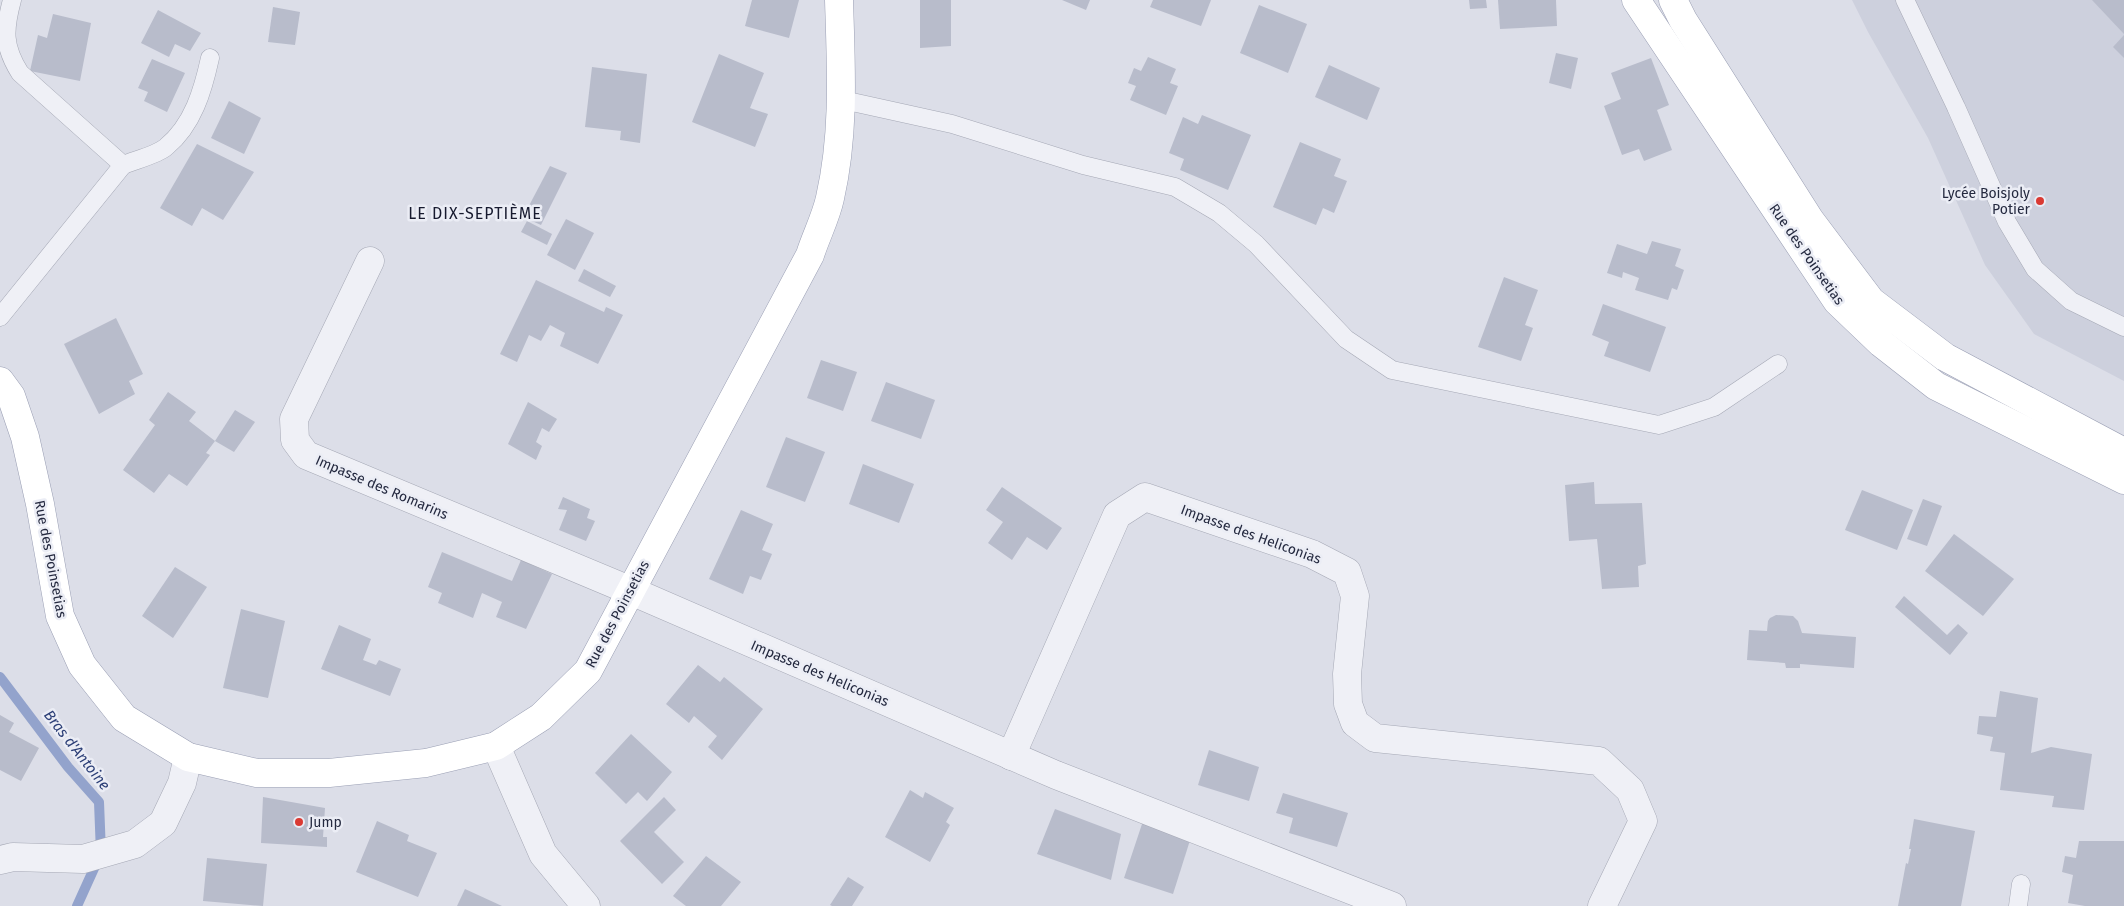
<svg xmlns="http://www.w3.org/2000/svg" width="2124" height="906" font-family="'Fira Sans',sans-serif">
<rect width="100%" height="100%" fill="#dcdee8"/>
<!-- built -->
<path fill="#cdd0dd" d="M1852 0H2124V381L2034 334 1985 265 1928 138 1868 32Z"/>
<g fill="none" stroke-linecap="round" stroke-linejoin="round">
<!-- stream -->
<path stroke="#93a3cc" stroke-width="10" d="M0 677 68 767 99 802 101 853 77 906"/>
</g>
<!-- building -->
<g fill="#b8bccb">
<path d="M752 0H799L789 38 745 26Z"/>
<path d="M920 0H951V46L920 48Z"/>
<path d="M1062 0H1090L1086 10Z"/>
<path d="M1153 0H1211L1201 26 1150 7Z"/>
<path d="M1469 0H1486L1487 8 1470 9Z"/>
<path d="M1498 0H1556L1557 26 1500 29Z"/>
<path d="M2092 0H2124V34Z"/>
<path d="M1259 5 1307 24 1288 73 1240 53Z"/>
<path d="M273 7 300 12 295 45 268 42Z"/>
<path d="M158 10 201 33 190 51 175 44 169 57 141 43Z"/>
<path d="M53 14 91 23 80 81 30 71 38 35 47 38Z"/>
<path d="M2124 35V58L2113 47Z"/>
<path d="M1556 53 1578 58 1571 89 1549 83Z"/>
<path d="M719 54 764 73 750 108 768 114 755 147 692 122Z"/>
<path d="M1148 57 1176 69 1170 83 1178 86 1166 115 1130 100 1136 86 1128 83 1134 68 1141 71Z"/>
<path d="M1651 58 1669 105 1657 110 1672 150 1644 161 1639 149 1622 155 1604 106 1621 99 1611 73Z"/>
<path d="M152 59 185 73 167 112 144 101 148 92 138 88Z"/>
<path d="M1329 65 1380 88 1367 120 1315 97Z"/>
<path d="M592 67 647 74 640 143 620 140 621 131 585 127Z"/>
<path d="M229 101 261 118 244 154 211 138Z"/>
<path d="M1202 115 1251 135 1228 190 1180 170 1184 159 1169 153 1183 117 1198 124Z"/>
<path d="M1300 142 1341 159 1334 176 1347 181 1334 213 1323 208 1316 225 1273 207Z"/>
<path d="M197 144 254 172 223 220 202 208 192 226 160 208Z"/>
<path d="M550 166 567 173 541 225 523 217Z"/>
<path d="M566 219 594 233 575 270 547 255Z"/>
<path d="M527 221 552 234 547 245 521 232Z"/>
<path d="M1652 241 1681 249 1675 266 1684 270 1677 290 1672 288 1668 300 1635 290 1639 278 1623 272 1622 278 1607 273 1617 244 1647 254Z"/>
<path d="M584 269 616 286 610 297 578 281Z"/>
<path d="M1504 277 1538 290 1525 325 1533 328 1521 361 1478 347Z"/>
<path d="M536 280 604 312 606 307 623 315 598 364 560 346 565 333 550 325 541 341 529 335 517 362 500 354Z"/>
<path d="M1603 304 1666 327 1650 372 1604 356 1609 342 1592 335Z"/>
<path d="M116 318 143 374 129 381 135 394 99 414 64 344Z"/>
<path d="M821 360 857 372 843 411 807 398Z"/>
<path d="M886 382 935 400 921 439 871 421Z"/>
<path d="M168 392 196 412 189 421 215 441 206 453 210 455 187 486 169 474 154 493 123 470 155 425 149 420Z"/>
<path d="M528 402 557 419 549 432 542 428 536 442 542 446 536 460 508 444Z"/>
<path d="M235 410 255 422 234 452 215 441Z"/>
<path d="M786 437 825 452 805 502 766 487Z"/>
<path d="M863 464 914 484 899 523 849 504Z"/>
<path d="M1594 482 1595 504 1642 503 1646 564 1638 566 1639 587 1602 589 1597 539 1569 541 1565 485Z"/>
<path d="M1002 487 1062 528 1047 550 1027 537 1012 560 988 543 1003 522 986 510Z"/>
<path d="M1862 490 1913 510 1897 550 1845 530Z"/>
<path d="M563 497 590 509 587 518 595 521 586 541 559 530 567 510 558 509Z"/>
<path d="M1923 499 1942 506 1927 546 1907 539Z"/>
<path d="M741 510 773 524 762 550 772 554 761 580 750 576 743 594 709 579Z"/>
<path d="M1954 534 2014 579 1983 616 1925 571Z"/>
<path d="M442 552 512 581 521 560 552 574 526 629 496 617 502 602 482 593 473 618 438 603 442 593 428 587Z"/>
<path d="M175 567 207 587 173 638 142 616Z"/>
<path d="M1904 596 1947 635 1958 624 1968 633 1950 655 1895 607Z"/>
<path d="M241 609 285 621 268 698 223 688Z"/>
<path d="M1776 615 1793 616 1798 621 1802 633 1856 637 1854 668 1800 664V668H1786L1785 663 1747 660 1749 630 1767 631 1768 621 1770 618Z"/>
<path d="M339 625 371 639 363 660 376 665 379 660 401 669 390 696 321 669Z"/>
<path d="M698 665 720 682 724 677 763 709 722 760 708 747 717 736 694 716 689 723 666 704Z"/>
<path d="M2000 691 2038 698 2031 753 2051 747 2092 754 2084 810 2052 807 2054 796 2000 790 2005 753 1990 751 1993 737 1977 734 1979 716 1996 717Z"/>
<path d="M0 715 14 723 9 732 39 748 21 781 0 770Z"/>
<path d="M631 734 672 772 647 801 638 792 626 804 595 773Z"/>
<path d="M1209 750 1259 767 1249 801 1198 785Z"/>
<path d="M910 790 923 798 925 792 954 808 946 822 950 825 930 862 885 837Z"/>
<path d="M1283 793 1348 813 1337 847 1289 833 1293 818 1276 813Z"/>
<path d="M263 797 325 808 323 837H327V847L261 843Z"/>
<path d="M664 797 676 810 654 832 684 862 662 884 620 841Z"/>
<path d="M1055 809 1121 834 1111 880 1037 854Z"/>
<path d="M1144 818 1192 834 1173 894 1124 878Z"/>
<path d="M1914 819 1975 831 1961 906H1898L1906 863 1908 864 1911 849H1909Z"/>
<path d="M377 821 409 835 407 841 437 853 418 897 356 872Z"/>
<path d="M2079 841H2124V906H2085L2068 903 2073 875 2062 872 2065 856 2076 858Z"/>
<path d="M706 856 741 882 721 906H686L673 896Z"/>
<path d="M207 858 267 864 263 906 203 901Z"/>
<path d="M848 877 864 887 852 906H832L830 905Z"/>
<path d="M465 889 502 906H457Z"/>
</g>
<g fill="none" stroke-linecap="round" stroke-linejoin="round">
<!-- lane casing -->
<g stroke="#a5a8b5" stroke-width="19">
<g id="lane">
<path d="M12 0C4 30 3 46 20 73L123 165C135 160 157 155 166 147 193 125 203 90 210 58"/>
<path d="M1905 0 1956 107 2007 222 2035 269 2071 301 2124 327"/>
<path d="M843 100 952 124 1083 165 1175 187 1219 213 1256 244 1346 339 1392 370 1659 425 1714 407 1778 364"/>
<path d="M0 317 123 165"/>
<path d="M2018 906 2021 884"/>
</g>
</g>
<!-- street casing -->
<g stroke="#a5a8b5" stroke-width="29">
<g id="street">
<path d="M370 261 294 419 295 440 306 455 629 590 1056 775 1392 906"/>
<path d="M496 746 543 854 586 906"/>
<path d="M1011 756 1117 515 1145 497 1312 554 1347 572 1355 596 1347 674 1348 704 1355 723 1375 738 1599 761 1630 790 1643 821 1602 906"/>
<path d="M0 860 13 857 83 859 135 844 163 823 182 783 188 757"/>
</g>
</g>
<!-- primary casing -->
<g stroke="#9a9fb4" stroke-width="29">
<g id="primary">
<path d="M1636 0 1837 301 1881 343 1936 386 2124 480"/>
<path d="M1673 0 1683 20 1810 220 1871 301 1945 357 2124 452"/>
<path d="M0 381 11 396 25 437 40 504 60 616 82 665 124 718 188 757 257 773H329L426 763 496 746 541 717 588 671 810 255C816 236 826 217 830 198 845 132 841 67 839 0"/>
</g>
</g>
<!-- lane -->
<use href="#lane" stroke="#eff0f6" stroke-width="18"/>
<!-- street -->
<use href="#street" stroke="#eff0f6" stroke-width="28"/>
<!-- primary -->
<use href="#primary" stroke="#fff" stroke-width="28"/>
</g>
<!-- markers -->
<g fill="#da3a33" stroke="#ebedf5" stroke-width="2">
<circle cx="2040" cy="201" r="5"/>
<circle cx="299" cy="822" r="5"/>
</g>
<g text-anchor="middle" stroke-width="5" stroke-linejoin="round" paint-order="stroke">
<!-- poi labels -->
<g font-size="14" fill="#24293f" stroke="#ebedf5" text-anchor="end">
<text x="2030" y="198">Lycée Boisjoly<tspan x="2030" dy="16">Potier</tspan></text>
<text x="309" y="827" text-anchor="start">Jump</text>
</g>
<!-- street labels -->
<g font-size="14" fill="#24293f" stroke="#ebedf5">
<text transform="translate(1807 254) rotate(55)" y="5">Rue des Poinsetias</text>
<text transform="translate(382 487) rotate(23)" y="5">Impasse des Romarins</text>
<text transform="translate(1251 534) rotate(20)" y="5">Impasse des Heliconias</text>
<text transform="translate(51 559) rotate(79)" y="5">Rue des Poinsetias</text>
<text transform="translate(617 614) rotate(-62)" y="5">Rue des Poinsetias</text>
<text transform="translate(820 673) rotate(23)" y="5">Impasse des Heliconias</text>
</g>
<!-- water labels -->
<g font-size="15" font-style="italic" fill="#2b3e76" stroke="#ebedf5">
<text transform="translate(77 750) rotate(52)" y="5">Bras d'Antoine</text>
</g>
<!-- quarter labels -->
<g font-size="16" letter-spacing="1" fill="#171a2f" stroke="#ebedf5">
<text x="475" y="219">LE DIX-SEPTIÈME</text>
</g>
</g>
</svg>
